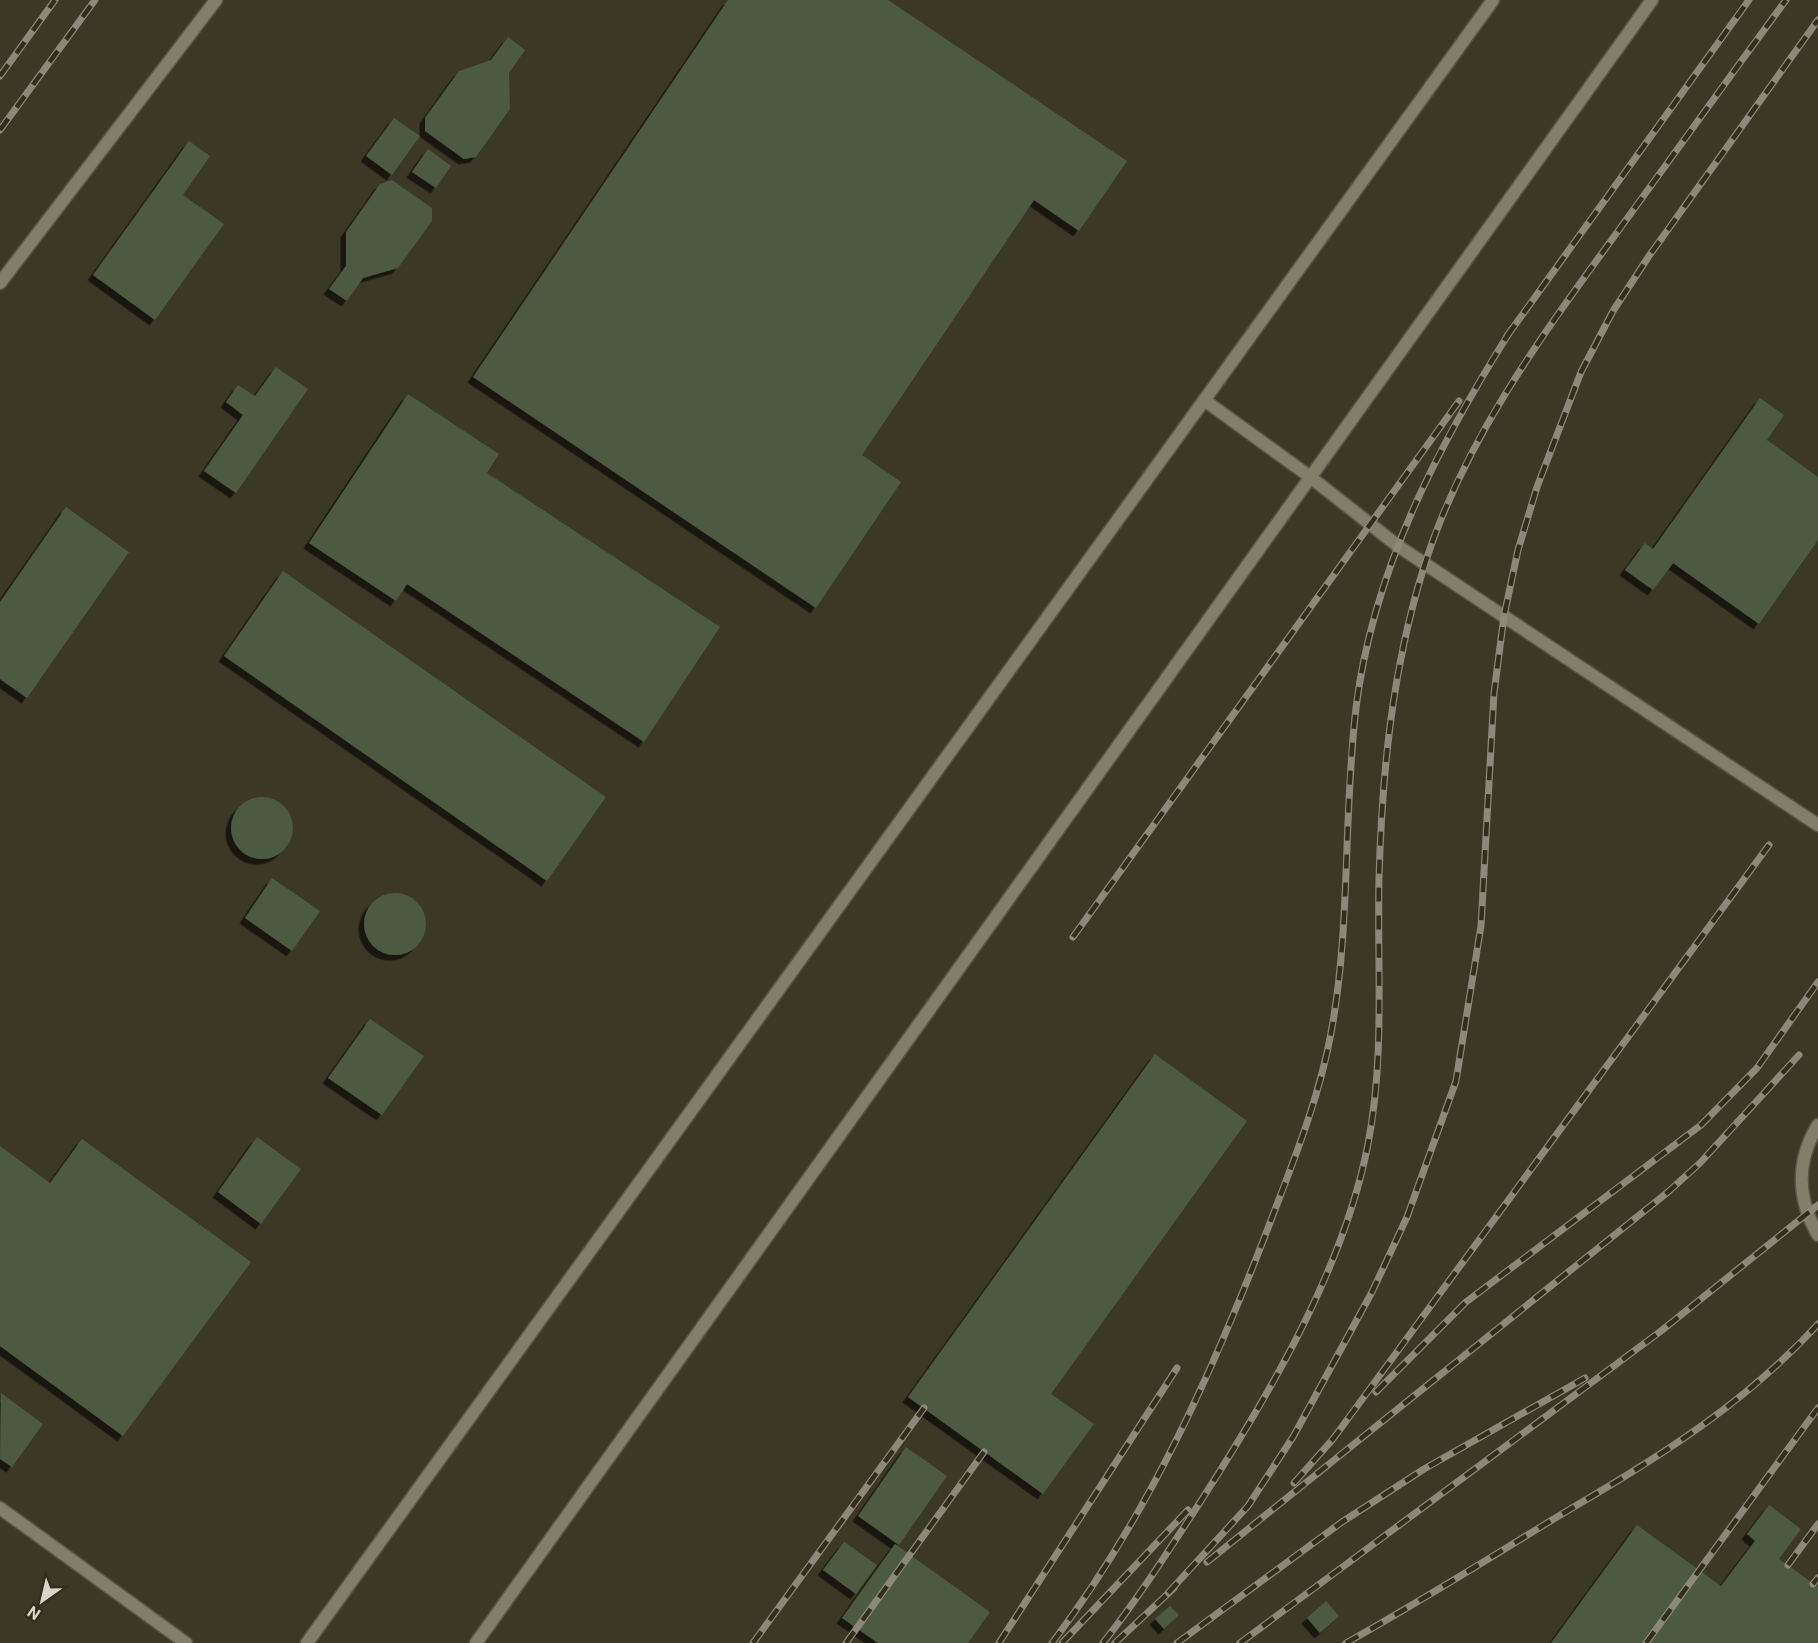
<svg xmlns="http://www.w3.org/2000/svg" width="1818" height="1643" font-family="Roboto,sans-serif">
<defs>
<filter id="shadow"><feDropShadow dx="-5.5" dy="5.5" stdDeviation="0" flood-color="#0009"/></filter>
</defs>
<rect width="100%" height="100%" fill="#3b3826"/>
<!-- building -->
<g fill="#4c5a41" filter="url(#shadow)">
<path d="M728 0H888L1127 161 1079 231 1034 200 862 455 901 482 816 608 473 377Z"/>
<path d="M508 37 525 50 509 73 510 109 476 157 464 159 425 131V118L459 71 491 60Z"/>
<path d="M394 118 420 136 392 175 366 156Z"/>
<path d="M189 141 210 156 183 195 224 224 155 320 93 275Z"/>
<path d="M428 149 451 166 436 188 412 172Z"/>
<path d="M392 180 432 208V221L398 268 363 278 347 301 329 289 346 266V232L380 184Z"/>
<path d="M276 367 308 389 236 493 204 471 243 415 226 402 238 385 255 396Z"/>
<path d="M408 394 499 454 487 473 720 627 644 742 407 584 396 601 309 543Z"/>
<path d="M1760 398 1784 415 1767 440 1818 477V540L1759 624 1673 563 1653 590 1625 570 1645 543 1653 549Z"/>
<path d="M66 507 129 552 27 698 0 679V602Z"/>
<path d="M283 571 606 797 547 881 224 656Z"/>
<circle cx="262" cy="828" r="31"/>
<path d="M272 878 320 911 292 951 245 918Z"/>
<circle cx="395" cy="924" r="31"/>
<path d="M370 1019 424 1056 382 1115 328 1078Z"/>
<path d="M1155 1054 1247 1121 1051 1394 1094 1424 1043 1494 908 1397Z"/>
<path d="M257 1137 301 1169 261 1224 218 1192Z"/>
<path d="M82 1139 251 1262 123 1436 0 1346V1146L50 1183Z"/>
<path d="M1 1393 43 1424 12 1467 0 1459Z"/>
<path d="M906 1447 947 1476 899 1545 858 1516Z"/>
<path d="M1769 1505 1801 1529 1779 1559 1818 1587V1643H1551L1637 1525 1721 1586 1755 1541 1747 1534Z"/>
<path d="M844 1542 877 1565 856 1594 823 1570Z"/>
<path d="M895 1544 990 1612 968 1643H878L842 1618Z"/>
<path d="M1326 1601 1339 1616 1320 1633 1307 1618Z"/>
<path d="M1170 1606 1179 1615 1164 1629 1155 1619Z"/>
</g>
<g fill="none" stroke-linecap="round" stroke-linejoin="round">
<!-- service casing -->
<g stroke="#595647" stroke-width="15">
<g id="service">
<path d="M0 283 216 0"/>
<path d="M1204 400 1309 476 1398 546 1818 825"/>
<path d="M1818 1125C1796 1161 1797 1199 1818 1235"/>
<path d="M0 1508 186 1643"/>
<path d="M307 1643 1493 0"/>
<path d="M476 1643 1652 0"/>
</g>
</g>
<!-- service -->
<use href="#service" stroke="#817e6a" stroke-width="12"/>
<!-- rail casing -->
<g stroke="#8c897b" stroke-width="7">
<g id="rail">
<path d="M0 76 55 0"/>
<path d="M0 130 95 0"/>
<path d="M1507 336 1749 0"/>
<path d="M1073 937 1459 401"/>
<path d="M1376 1392 1466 1302 1701 1125 1757 1068 1818 982"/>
<path d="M1294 1483 1333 1439 1769 845"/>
<path d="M1207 1562 1668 1192 1700 1163 1799 1055"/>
<path d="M1788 1565 1818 1524"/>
<path d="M1813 1584 1818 1578"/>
<path d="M1168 1593 1248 1506 1293 1437 1372 1292 1407 1217 1456 1081 1481 926 1494 693 1504 616 1518 550 1537 487 1581 372 1613 311 1649 256 1818 20"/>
<path d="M753 1643 924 1408"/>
<path d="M846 1643 984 1452"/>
<path d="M999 1643 1177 1368"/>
<path d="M1052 1643C1146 1519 1209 1380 1265 1236 1290 1169 1318 1104 1331 1033 1351 926 1343 816 1356 708 1373 570 1438 446 1511 330"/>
<path d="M1062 1643 1188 1510"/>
<path d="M1103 1643C1137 1600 1167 1553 1197 1507 1266 1400 1344 1270 1368 1144 1385 1057 1377 966 1379 878 1382 773 1392 671 1423 570 1461 446 1537 342 1613 238 1671 158 1728 79 1786 0"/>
<path d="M1115 1643 1174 1588"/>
<path d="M1177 1643 1342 1522 1424 1469 1585 1378"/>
<path d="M1240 1643 1661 1331 1818 1205"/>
<path d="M1346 1643C1423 1600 1497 1553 1572 1508 1661 1456 1748 1401 1818 1324"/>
<path d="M1646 1643 1818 1408"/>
</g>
</g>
<!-- rail -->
<use href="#rail" stroke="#312e1c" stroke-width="4.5" stroke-dasharray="14" stroke-linecap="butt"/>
</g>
<!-- north arrow -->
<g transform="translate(42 1601) rotate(214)" stroke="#312e1c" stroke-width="4.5" paint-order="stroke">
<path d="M0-4.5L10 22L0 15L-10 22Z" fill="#d8d6cb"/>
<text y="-9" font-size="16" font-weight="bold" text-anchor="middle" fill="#d8d6cb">N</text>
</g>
</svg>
